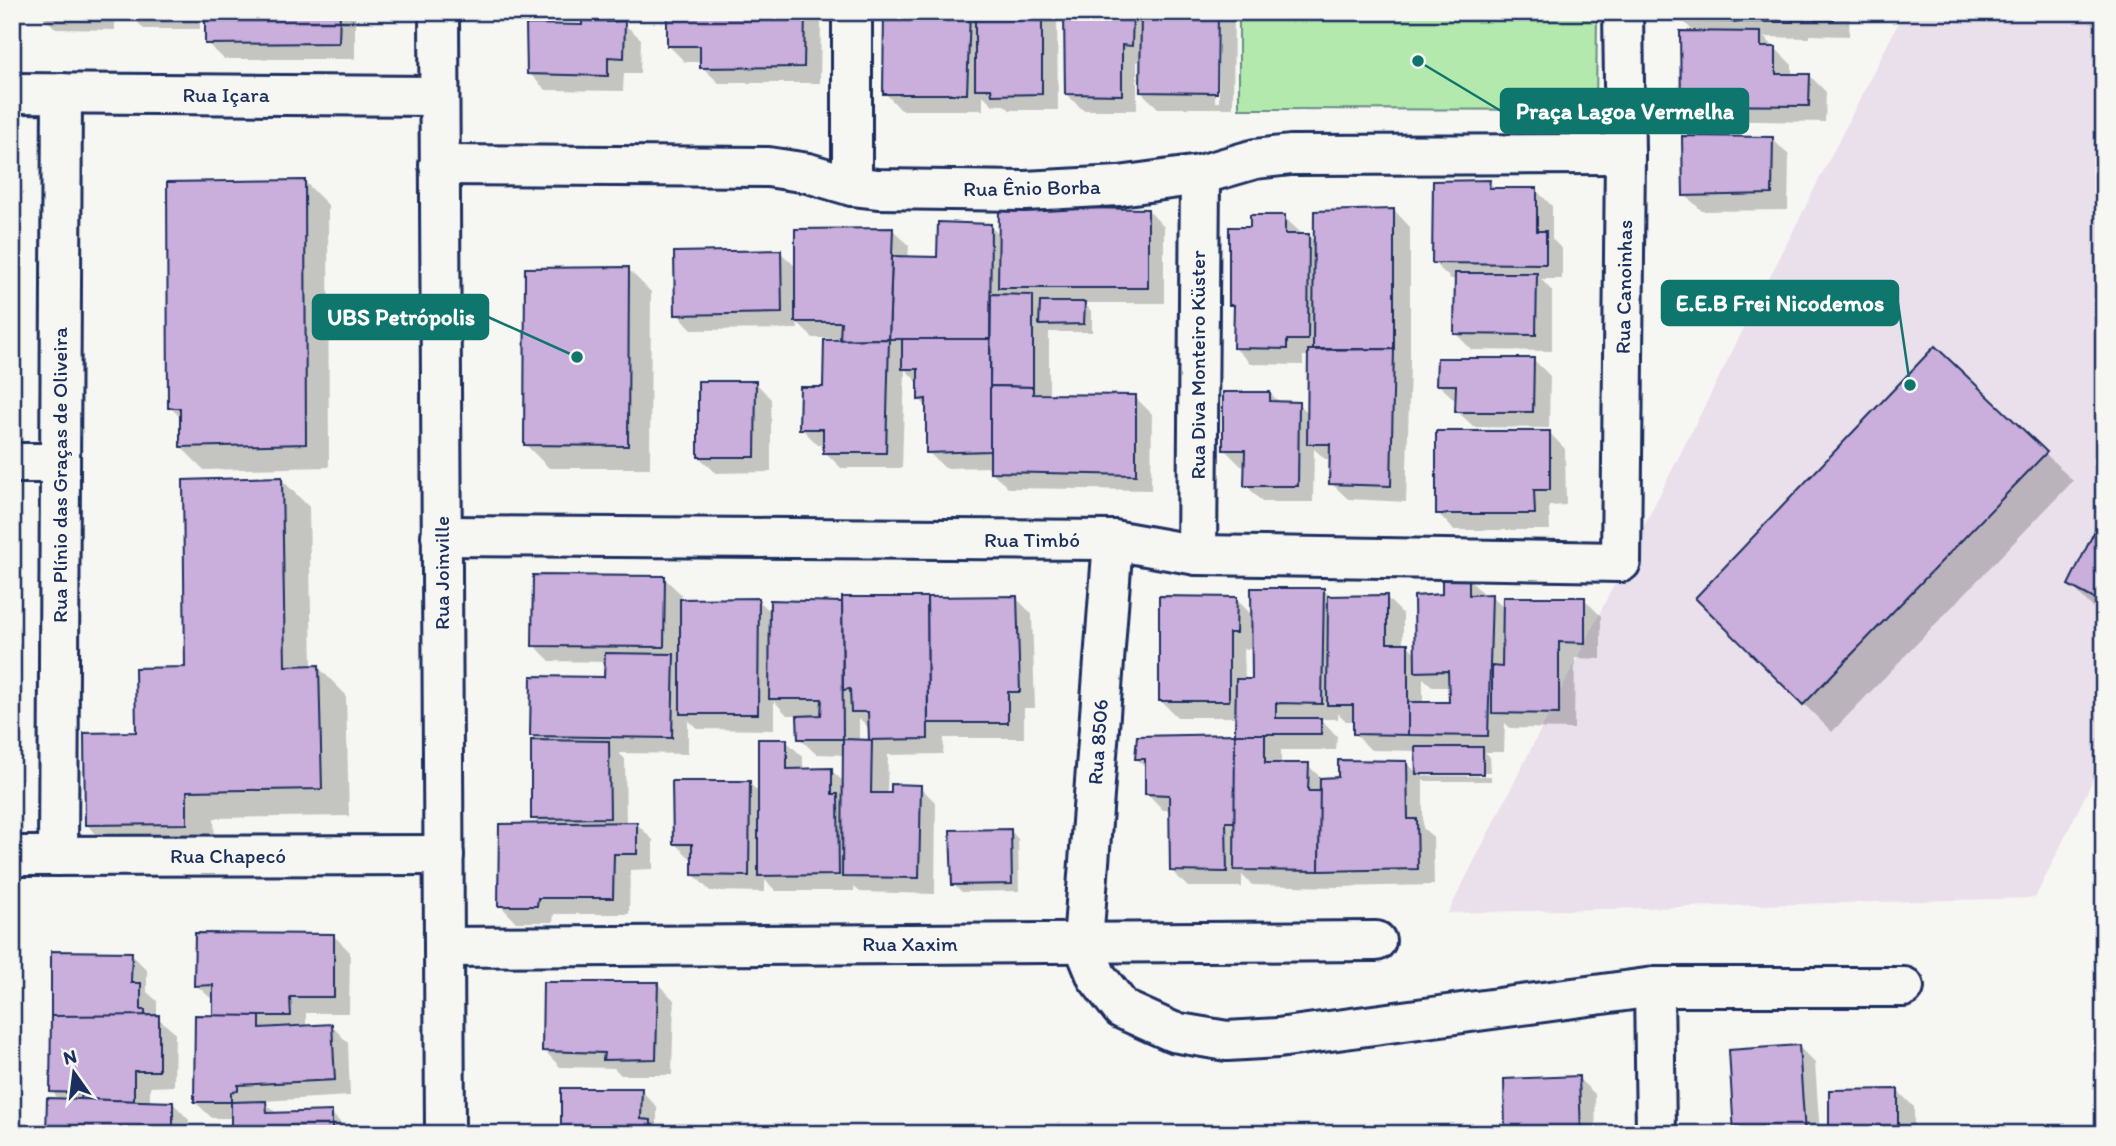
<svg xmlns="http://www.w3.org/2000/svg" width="2116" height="1146" font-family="Itim,sans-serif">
<rect width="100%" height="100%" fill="#f6f6f2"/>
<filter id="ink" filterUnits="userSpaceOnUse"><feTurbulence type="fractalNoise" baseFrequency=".0143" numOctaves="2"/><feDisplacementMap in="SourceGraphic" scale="14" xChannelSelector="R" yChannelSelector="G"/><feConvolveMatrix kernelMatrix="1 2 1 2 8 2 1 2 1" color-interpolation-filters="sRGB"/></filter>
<g filter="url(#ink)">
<!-- built -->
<path fill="#e9e0eb" d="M1904 12H2104V757L2035 898 1448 913Z"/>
<!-- green -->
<path fill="#b3e9ac" stroke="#678c85" stroke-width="2" d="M1239 12H1597L1596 110 1239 109Z"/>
<!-- shadow -->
<g fill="#0003" fill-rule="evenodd">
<path d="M12 12H38V14L13 16 14 42H12Z"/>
<path d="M39 12H115V30L56 29Z"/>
<path d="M128 12H200V29H144Z"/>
<path d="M207 12H355V59H224L207 43Z"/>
<path d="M584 12H811L821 22 820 83H719L702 67V62H685L669 46V18H623V23L641 39 640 73H624L623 91 546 90 529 73 584 27Z"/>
<path d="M886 12H1057L1058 110H1010L1004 105H993L983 95V110H901L885 93Z"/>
<path d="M1066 12H1137L1143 18 1216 12 1215 102H1219V12H1234L1233 108H1158L1141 92 1142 61H1137V110H1083L1066 94Z"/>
<path d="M1682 12H1850L1849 36 1809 35V38L1764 37 1792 65V76H1810L1826 92 1825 122 1699 120 1683 104 1695 33 1682 20Z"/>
<path d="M12 112 16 116V176H12Z"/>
<path d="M1772 139 1789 155 1788 210 1702 211 1685 195Z"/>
<path d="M305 182 328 205 329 467 204 470 181 447 182 419 170 407Z"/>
<path d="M1489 182 1497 190H1536L1552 206V239L1562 249V279H1541L1552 291V351L1472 350 1455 333 1457 279H1451L1434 263Z"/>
<path d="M12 194 14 196V282L12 354Z"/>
<path d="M1148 210 1164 227V303H1084L1092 312V332H1049V396L1135 397 1152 414 1151 490 1008 488 992 472V467L945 468 928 452V408L919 399V384L905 369 902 468H841L825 452V445H818L801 428 825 389 842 338H813L797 323 798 329 693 330 677 314 780 252 797 268 893 230 909 246 908 258 938 259 990 226 1000 236Z"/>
<path d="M1394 210 1410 227V366L1406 502 1348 499 1331 483V459H1325L1314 449 1313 502H1262L1246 485V466H1241L1224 449 1270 393 1280 403 1299 404 1309 414 1310 356H1303V365L1251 364 1235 348 1236 310 1230 304 1252 228 1284 217 1301 233V236L1308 235 1316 243Z"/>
<path d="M628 269 651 292 650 468H549L526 445Z"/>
<path d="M1534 360 1550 376 1549 428 1474 427 1457 411V400H1455L1438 384Z"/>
<path d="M755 382 771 399V472L716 473 699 457Z"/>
<path d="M1549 432 1565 449 1566 505 1549 506 1550 530H1454L1438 513Z"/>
<path d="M2045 453 2073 481 1832 732 1697 598Z"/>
<path d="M281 479 309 507 312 667H318L346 695 349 816 214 818 215 851 115 853 87 825 187 669Z"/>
<path d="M2104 516V613L2093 608 2070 584Z"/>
<path d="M664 578 681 594 680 601 758 600 772 613V602L844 604V599L1016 598 1032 614 1035 708H1024V738H944L943 754 888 755 887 795 920 787 936 803 935 894 860 892 854 887V891H776L765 880V892L710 891 694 875V859H691L674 843 749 783 760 793 786 741 803 757V770H831L845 783V755L816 754 799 738V715H787L774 701V730L698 729 688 720V754L619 753 625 759 626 824H637L653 840V869L630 870 629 914H554L553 922H516L500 905 540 825 533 818 538 742 532 735 606 679V662L550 661 534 645ZM859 718 869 728 871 741H859Z"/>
<path d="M1468 578 1485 596H1491L1505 609 1584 599 1601 616V659L1575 658 1574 729 1510 728 1505 723 1504 752H1485L1490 757 1491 772H1423V776H1491V781H1426L1423 779V828L1433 837 1434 885 1336 887 1252 885 1242 875V887H1188L1171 870V810H1163L1147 793V769L1136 759 1236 736 1237 717H1177L1160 700 1236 599 1253 616 1323 589 1332 598 1386 597 1403 614V644H1407L1416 654 1444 595ZM1244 649H1253V680H1245ZM1423 678 1433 687H1450V703L1423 704ZM1338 713 1346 721H1355V734L1371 750 1417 751 1418 774 1407 763 1340 779 1323 780 1308 765H1281V750H1336L1337 736 1320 719H1338Z"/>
<path d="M12 637 20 644V716H12Z"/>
<path d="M1010 830 1018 839 1019 891 962 892 953 884Z"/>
<path d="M334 936 350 952 349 1013H306V1028L332 1026 348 1043 350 1096 263 1101 277 1114 331 1113 348 1130V1134H233V1118H212L195 1102 214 1018V1001L196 985Z"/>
<path d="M131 954 147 970V992L157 1001V1017L175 1033 174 1086 150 1087V1103H173L189 1120V1134H48L60 1100 51 1091Z"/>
<path d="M657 983 674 1000 672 1075H621L614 1068 560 1067 544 1050Z"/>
<path d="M1799 1047 1815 1063 1820 1134H1736Z"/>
<path d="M1578 1078 1595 1094 1596 1134H1507Z"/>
<path d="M641 1090 657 1107V1128L663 1134H563Z"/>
<path d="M1898 1091 1914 1107V1134H1831Z"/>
</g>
<!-- building -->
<g fill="#caaedc" stroke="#1b2f5e" stroke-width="2">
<path d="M38 12H100V14L38 13Z"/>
<path d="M126 12H184V14L126 13Z"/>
<path d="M205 12H340L339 43 205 44Z"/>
<path d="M582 12H607V22L625 21 624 58 608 57V76L527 74 526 24 582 25Z"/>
<path d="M667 12H805L804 67 700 68V46H667Z"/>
<path d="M884 12H970L967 94H883Z"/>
<path d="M975 12H1042V94L992 95 991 89H975Z"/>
<path d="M1064 12H1133L1132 46 1122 45V95L1065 94Z"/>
<path d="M1141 12H1218L1217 93 1140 92Z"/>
<path d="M1680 12H1834V20L1793 19V22L1680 21Z"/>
<path d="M1680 31 1761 32V47H1776V74H1810L1809 106 1681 105Z"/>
<path d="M1682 136 1773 137 1772 194 1683 196Z"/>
<path d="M305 180 306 444 180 447V408H168L167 182Z"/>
<path d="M1490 180 1489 188H1537V231H1546V264L1432 263 1433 181Z"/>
<path d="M999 207 1148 209V288H998Z"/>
<path d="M1394 209V349H1313L1314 211Z"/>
<path d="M1250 215H1285V234H1309L1308 340H1287V349L1233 348 1234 305H1229V227H1250Z"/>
<path d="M938 222 991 224 990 339H889L892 256 937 257Z"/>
<path d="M893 228 889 339 840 340 841 322H795V229Z"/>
<path d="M781 250 782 313 675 315 674 252Z"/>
<path d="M629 267 628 446 524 445 525 268Z"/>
<path d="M1455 273H1537L1536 335 1454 334Z"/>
<path d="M991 294 1033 295V387L990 386Z"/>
<path d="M1040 302H1085L1084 324 1039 325Z"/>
<path d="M889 339 886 453H823V429H799L800 387H823L824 340Z"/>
<path d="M902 339H990V451L926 453V399L918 400V369H902Z"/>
<path d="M1935 346 2047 452 1803 705 1695 598Z"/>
<path d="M1394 349 1391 486 1329 484 1330 444H1307L1308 350Z"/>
<path d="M1437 358H1534L1533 412H1455L1456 385H1436Z"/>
<path d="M698 381H756L755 457H698Z"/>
<path d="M990 386 1033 387V394L1136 395V475L990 472Z"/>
<path d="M1223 392H1270V401L1299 402 1298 486H1244L1245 450H1223Z"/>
<path d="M1436 431H1550V490H1534L1535 514H1436Z"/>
<path d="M282 477 285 666 319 665 322 789 187 791V824L85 825 84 733 136 732 135 668 185 667 183 480Z"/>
<path d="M2104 512V604L2068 585Z"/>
<path d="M533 575 665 576 664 647 532 646Z"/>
<path d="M1442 576H1469V595L1492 594 1488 736 1408 735 1407 702H1449L1448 671 1415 672 1414 596 1442 594Z"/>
<path d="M1251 588H1324L1322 704 1276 703V718H1321V734H1235L1236 679H1252Z"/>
<path d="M1387 595V643H1408V735L1353 734V705H1327L1328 596Z"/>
<path d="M1017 596 1020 692H1008V723H928L927 597Z"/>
<path d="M1159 596 1237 597 1236 633H1229V701H1159Z"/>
<path d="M842 597H927L928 739 869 740 868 712H851L850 689 843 690Z"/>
<path d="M1503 597H1585V643L1559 642V714L1492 713V666L1502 667Z"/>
<path d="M759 598 758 714H680V599Z"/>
<path d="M770 600 842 602 843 739H798L797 716 821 715 822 699H769Z"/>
<path d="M605 653 674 654 672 738 530 736 531 676 604 677Z"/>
<path d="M1235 734V822H1226L1227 872 1170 871 1169 795 1145 794V759H1135L1137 736Z"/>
<path d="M1235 734H1265V763H1309L1308 791H1321L1319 871 1234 870Z"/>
<path d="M758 739H787V769L832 768V794H838L839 875 758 876Z"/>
<path d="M843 739 872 740 871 793H891V784L921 785 919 878 842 877Z"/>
<path d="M531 740 609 741 610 818 531 819Z"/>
<path d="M1415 747H1483V774H1416Z"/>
<path d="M1338 760 1407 761 1408 819H1417L1418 869 1319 871 1320 778 1338 777Z"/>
<path d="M672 781H750L749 876 692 875V844H673Z"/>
<path d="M637 822V854H614L613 898H538L537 906H498L499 824Z"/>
<path d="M1011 829 1012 884 952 885 950 830Z"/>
<path d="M195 933 334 934V997H290L291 1016H213V985L194 986Z"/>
<path d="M51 951 132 952 131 983H141V1010H145V1016H51Z"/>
<path d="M543 982H658L656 1059 603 1060 604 1053 542 1051Z"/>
<path d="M159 1015V1071H134V1101L81 1099 82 1093 50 1092 51 1016Z"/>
<path d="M195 1015 260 1016V1028L332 1024 335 1080 238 1085V1091L231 1092V1102H194Z"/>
<path d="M1799 1045 1805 1134H1734L1729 1050Z"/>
<path d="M1579 1076 1581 1134H1505L1504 1079Z"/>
<path d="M561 1088H642L641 1119 651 1120V1134H561Z"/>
<path d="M1898 1089V1134H1829V1090Z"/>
<path d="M47 1098 173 1102V1134H46Z"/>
<path d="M266 1101 267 1113 332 1111V1134H231V1102Z"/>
</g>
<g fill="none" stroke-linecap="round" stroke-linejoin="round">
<!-- minor casing -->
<g stroke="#1b2f5e" stroke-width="44">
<g id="minor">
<path d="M439 12 445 1134"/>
<path d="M12 93 439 96"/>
<path d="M439 165 768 167 808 173 852 186 878 189 1025 191 1119 186 1200 175 1255 159 1291 155 1625 154"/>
<path d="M852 186V12"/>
<path d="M12 463H60"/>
<path d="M441 536 1113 540 1197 555 1621 562 1625 154 1623 12"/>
<path d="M1113 540 1083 943 1097 977 1122 1009 1173 1032 1227 1041 1278 1038 1654 987H1904"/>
<path d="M1197 555 1200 175"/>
<path d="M12 856 444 855"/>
<path d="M58 856 62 93"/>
<path d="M444 947 1376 941"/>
<path d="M1654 987 1656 1134"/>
</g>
</g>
<!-- minor -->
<use href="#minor" stroke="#f6f6f2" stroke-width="38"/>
</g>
</g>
<g text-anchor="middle" stroke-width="7" stroke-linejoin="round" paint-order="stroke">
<!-- street labels -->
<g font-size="21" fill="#1b2f5e" stroke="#f6f6f2">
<text x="226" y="102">Rua Içara</text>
<text transform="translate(1032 188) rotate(-1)" y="7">Rua Ênio Borba</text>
<text transform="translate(1624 287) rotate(-89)" y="7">Rua Canoinhas</text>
<text transform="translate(1198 365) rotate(-90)" y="7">Rua Diva Monteiro Küster</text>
<text transform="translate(60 475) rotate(-90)" y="7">Rua Plínio das Graças de Oliveira</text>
<text x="1032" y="547">Rua Timbó</text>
<text transform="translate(442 573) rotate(-90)" y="7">Rua Joinville</text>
<text transform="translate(1098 742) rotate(-86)" y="7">Rua 8506</text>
<text x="228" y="863">Rua Chapecó</text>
<text x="910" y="951">Rua Xaxim</text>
</g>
</g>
<!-- callouts -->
<path fill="none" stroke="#0f766e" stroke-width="2.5" d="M1418 61L1501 111M1910 385L1898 303M577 357L488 317"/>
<g fill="#0f766e" stroke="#f6f6f2" stroke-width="2.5">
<circle cx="1418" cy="61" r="7"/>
<circle cx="1910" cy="385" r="7"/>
<circle cx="577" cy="357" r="7"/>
</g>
<g fill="#0f766e" stroke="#0f766e" stroke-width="2.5">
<rect x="1501" y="89" width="247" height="44" rx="7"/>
<rect x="1662" y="281" width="236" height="44" rx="7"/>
<rect x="313" y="295" width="175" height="44" rx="7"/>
</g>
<g font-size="23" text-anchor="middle" font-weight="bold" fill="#fff">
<text x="1625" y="119">Praça Lagoa Vermelha</text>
<text x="1780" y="311">E.E.B Frei Nicodemos</text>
<text x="401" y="325">UBS Petrópolis</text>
</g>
<!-- margin -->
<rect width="2116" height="1146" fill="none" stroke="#f6f6f2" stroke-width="42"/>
<rect x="21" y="21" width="2074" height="1104" fill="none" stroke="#1b2f5e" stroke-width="2.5" filter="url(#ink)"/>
<!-- north arrow -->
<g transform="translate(74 1073) rotate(346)" stroke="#f6f6f2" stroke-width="5" paint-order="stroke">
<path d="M0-5L12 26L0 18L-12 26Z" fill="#1b2f5e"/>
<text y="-10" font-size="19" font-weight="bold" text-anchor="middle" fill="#1b2f5e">N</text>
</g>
</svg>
